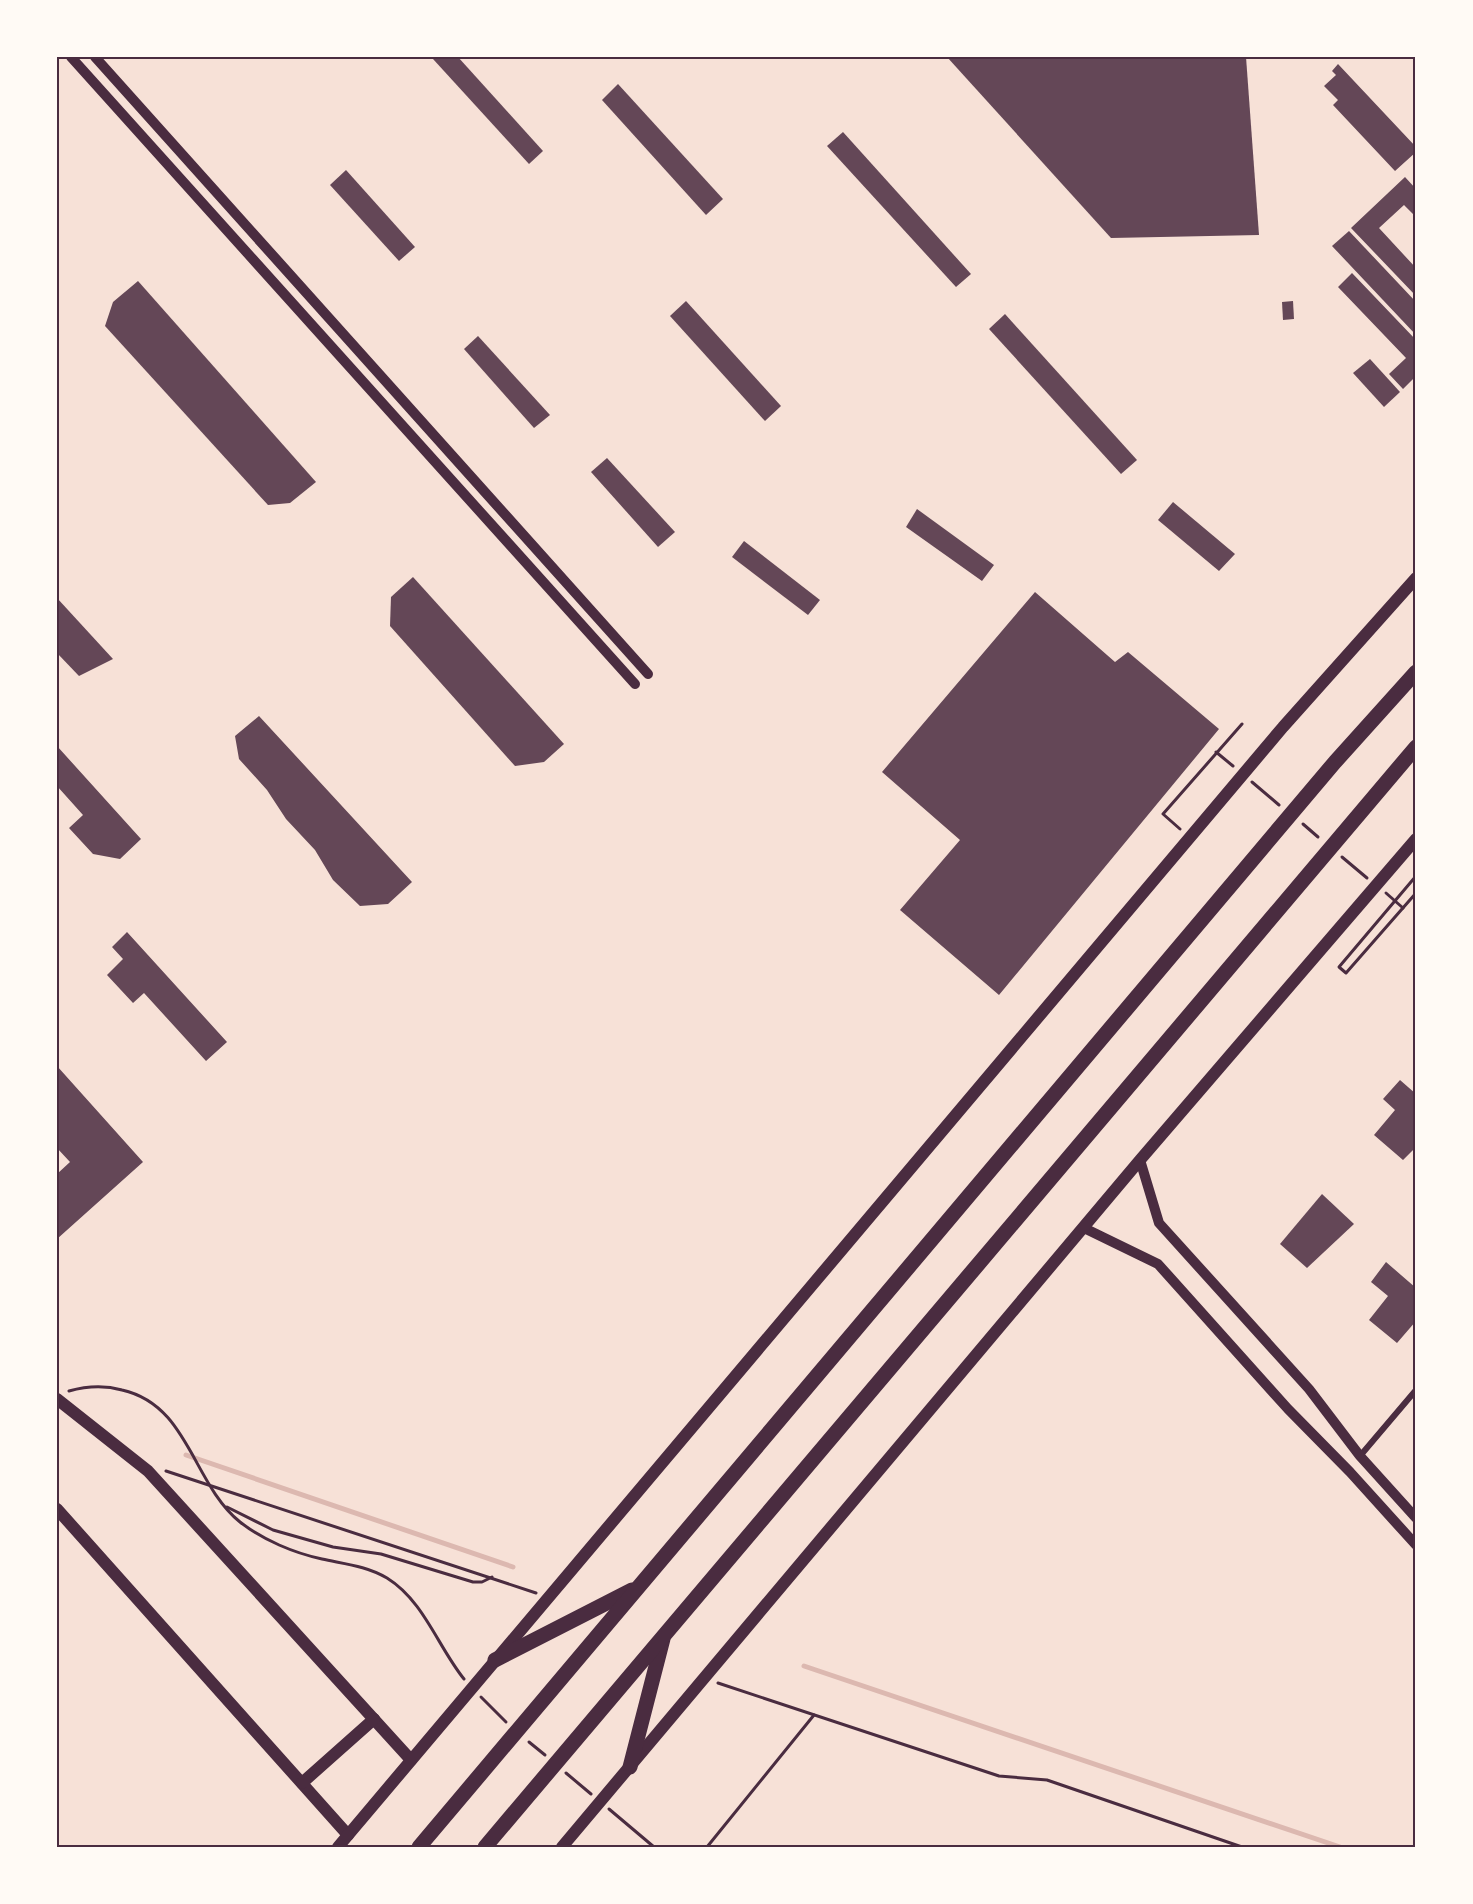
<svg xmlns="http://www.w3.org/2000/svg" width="1473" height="1904" font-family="'DM Sans',sans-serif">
<rect width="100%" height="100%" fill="#f7e1d7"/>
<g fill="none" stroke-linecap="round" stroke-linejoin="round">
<!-- stream -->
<g stroke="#dcb8b0" stroke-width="5">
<path d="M186 1455 513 1567"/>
<path d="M804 1666 1340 1847"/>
</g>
</g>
<!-- building -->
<g fill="#644757">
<path d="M435 57H458L543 151 529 164 433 59Z"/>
<path d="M947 57H1246L1259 235 1111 238Z"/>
<path d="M1338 64 1416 147V152L1395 171 1333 105 1338 100 1324 86 1336 75 1332 71Z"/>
<path d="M618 84 723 199 706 215 602 100Z"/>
<path d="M843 132 971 274 956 287 827 146Z"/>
<path d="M346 170 415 247 399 261 330 185Z"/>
<path d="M1405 177 1416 189V217L1404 205 1379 228 1416 268V296L1351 228Z"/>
<path d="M1349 231 1416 302V335L1332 246Z"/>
<path d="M1352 273 1416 340V376L1403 389 1389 374 1406 358 1338 287Z"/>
<path d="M138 281 316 482 290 503 268 505 105 326 113 302Z"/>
<path d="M686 301 781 406 765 421 670 316Z"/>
<path d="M1293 301 1294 319 1283 320 1282 302Z"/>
<path d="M1005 314 1137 460 1121 474 989 329Z"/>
<path d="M478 336 550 415 534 428 464 349Z"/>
<path d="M1370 359 1400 392 1384 407 1353 373Z"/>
<path d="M607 458 675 532 658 547 591 472Z"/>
<path d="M1173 502 1235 554 1219 571 1158 520Z"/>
<path d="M917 509 994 565 982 581 906 527Z"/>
<path d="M744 541 820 600 808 615 732 557Z"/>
<path d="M413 577 564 744 544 762 515 766 390 626 391 597Z"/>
<path d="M1035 592 1115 662 1128 652 1219 729 999 995 900 910 960 840 882 772Z"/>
<path d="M57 598 113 659 79 676 57 653Z"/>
<path d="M259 716 412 882 388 904 360 906 333 880 315 850 286 819 267 790 239 759 235 736Z"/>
<path d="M57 746 141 839 120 859 93 854 69 828 83 815 57 786Z"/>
<path d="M127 932 227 1042 206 1061 144 993 133 1003 107 975 123 959 112 947Z"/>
<path d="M57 1066 143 1162 57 1239V1174L70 1162 57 1148Z"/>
<path d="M1400 1080 1416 1094V1147L1403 1160 1374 1135 1395 1110 1383 1099Z"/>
<path d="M1322 1194 1354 1224 1307 1268 1280 1244Z"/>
<path d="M1386 1262 1416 1288V1321L1397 1343 1369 1320 1388 1296 1371 1282Z"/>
</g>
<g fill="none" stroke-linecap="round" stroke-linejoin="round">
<!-- path -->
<g stroke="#4a2c40" stroke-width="3">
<path d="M1216 752 1233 766"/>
<path d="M1252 782 1279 805"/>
<path d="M1303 824 1318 837"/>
<path d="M1180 829 1163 814 1242 724"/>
<path d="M1342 857 1367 878"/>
<path d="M1416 876 1339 967 1346 973 1416 893"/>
<path d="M1386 893 1403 908"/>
<path d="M69 1391C87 1386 104 1385 122 1390 189 1405 192 1483 240 1522 263 1540 294 1553 322 1559 345 1564 367 1566 387 1578 424 1601 438 1647 464 1679"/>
<path d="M166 1471 536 1593"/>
<path d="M227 1507 273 1530 333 1547 381 1554 473 1582H482L492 1577"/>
<path d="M718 1683 999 1776 1047 1780 1242 1847"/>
<path d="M481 1697 506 1722"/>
<path d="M529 1742 545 1755"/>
<path d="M566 1773 591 1794"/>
<path d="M609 1809 654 1847"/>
<path d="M707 1847 814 1715"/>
</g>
<!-- minor -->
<path stroke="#4a2c40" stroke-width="6" d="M1360 1456 1416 1390"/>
<!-- tertiary -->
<g stroke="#4a2c40" stroke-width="10">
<path d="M71 57 635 684"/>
<path d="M95 57 648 674"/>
<path d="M1140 1160 1159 1223 1309 1389 1360 1456 1416 1518"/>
<path d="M1084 1228 1158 1264 1288 1409 1350 1472 1416 1545"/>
</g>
<!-- secondary -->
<g stroke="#4a2c40" stroke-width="12">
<path d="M57 1399 148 1471 411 1760"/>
<path d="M57 1509 348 1835"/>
<path d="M302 1783 374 1719"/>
<path d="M338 1847 1283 727 1416 578"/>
<path d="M562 1847 1140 1160 1416 839"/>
</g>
<!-- trunk -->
<g stroke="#4a2c40" stroke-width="15">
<path d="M495 1660 632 1590"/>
<path d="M630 1767 663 1639"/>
<path d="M419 1847 1335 762 1416 672"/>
<path d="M485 1847 1416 747"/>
</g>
</g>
<!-- border -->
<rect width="1473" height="1904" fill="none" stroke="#fffaf5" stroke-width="117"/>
<rect x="58" y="58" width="1356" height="1788" fill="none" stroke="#4a2c40" stroke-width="2"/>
</svg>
